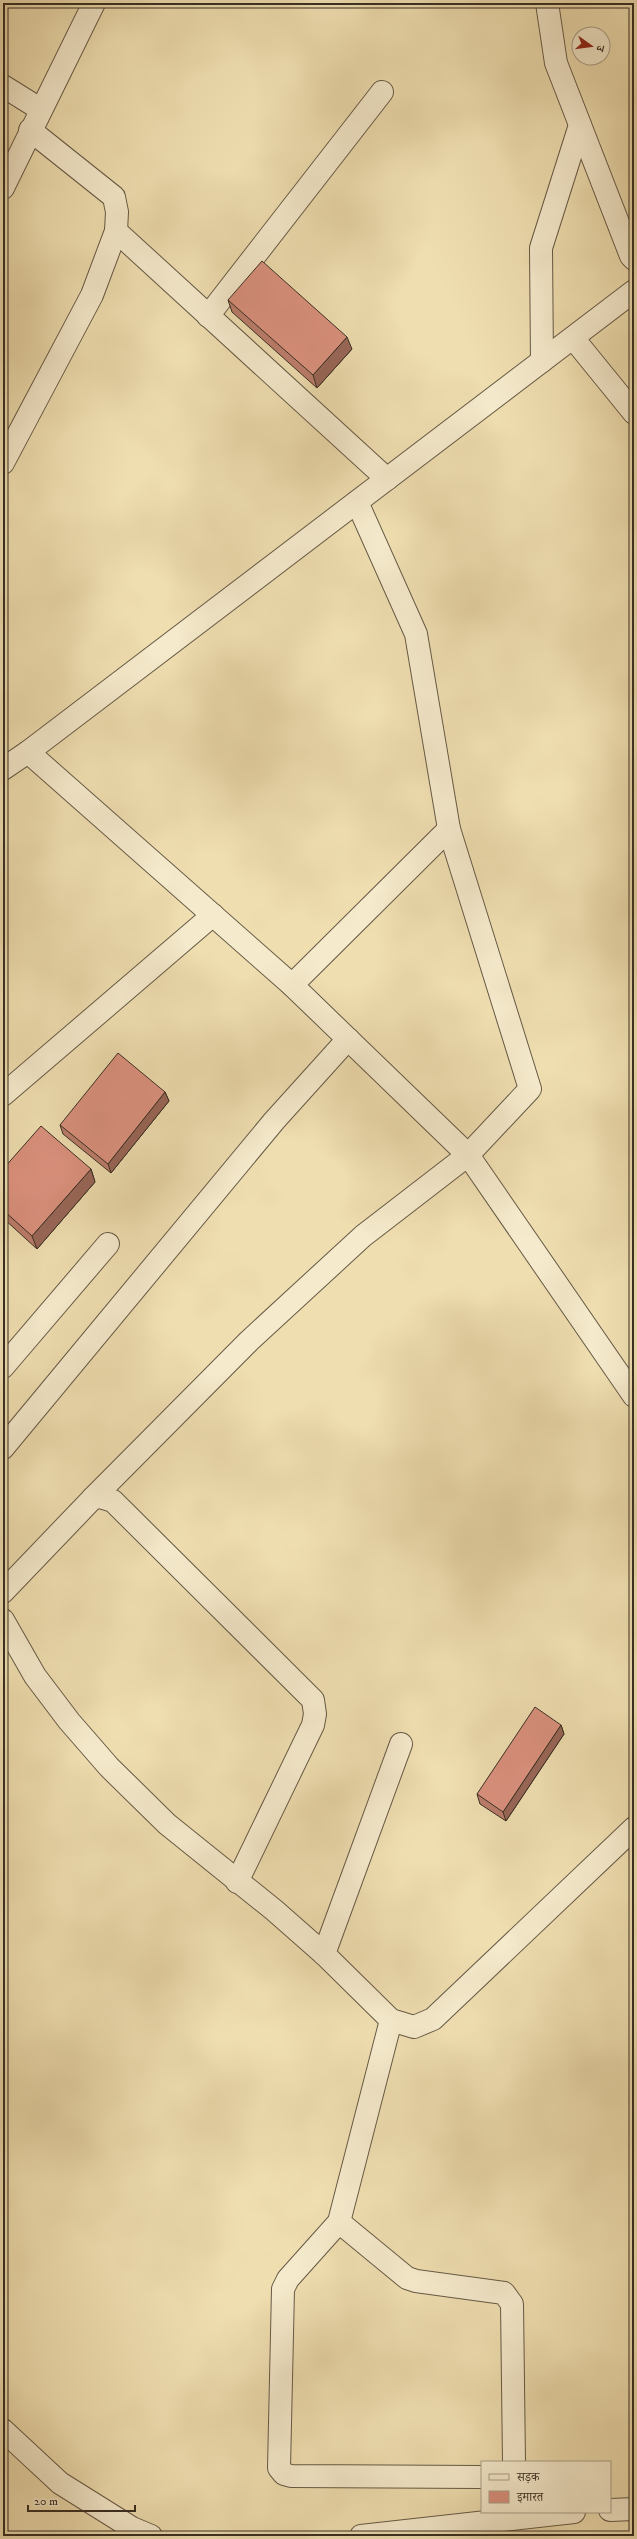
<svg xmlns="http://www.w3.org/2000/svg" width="637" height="2539" font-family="'IM FELL DW Pica','Noto Serif Devanagari',serif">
<rect width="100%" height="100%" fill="#efdeb0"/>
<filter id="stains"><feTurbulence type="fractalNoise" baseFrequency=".005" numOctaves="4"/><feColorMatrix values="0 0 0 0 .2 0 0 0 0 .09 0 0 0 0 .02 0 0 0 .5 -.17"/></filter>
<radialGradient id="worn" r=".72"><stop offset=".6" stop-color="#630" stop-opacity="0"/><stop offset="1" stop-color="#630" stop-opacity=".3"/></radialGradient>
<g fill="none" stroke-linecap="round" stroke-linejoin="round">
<!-- minor casing -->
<g stroke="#665a46" stroke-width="24">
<g id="minor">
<path d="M547 3 556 63 631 256 634 259"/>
<path d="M3 86 40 109"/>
<path d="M3 188 94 3"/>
<path d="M116 231 387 479"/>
<path d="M208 316 382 92"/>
<path d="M573 338 634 413"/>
<path d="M542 361 541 248 580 125"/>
<path d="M3 463 92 295 116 231 117 212 114 197 30 130"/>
<path d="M28 752 634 291"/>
<path d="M3 769 28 752 292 985 468 1155 634 1396"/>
<path d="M292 985 449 829"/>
<path d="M3 1095 213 915"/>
<path d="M3 1367 108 1244"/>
<path d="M3 1448 274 1121 348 1039"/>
<path d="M93 1498 249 1341 363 1236 468 1155 530 1089 449 829 416 634 357 502"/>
<path d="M3 1592 93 1498 100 1497 113 1501 313 1700 315 1714 313 1725 237 1882"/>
<path d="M3 1620 35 1676 69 1721 109 1767 167 1824 274 1910 324 1954 391 2020 414 2027 433 2019 634 1828"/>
<path d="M324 1954 401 1744"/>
<path d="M391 2020 339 2222 288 2279 283 2289 279 2468 284 2474 291 2476 482 2477"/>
<path d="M339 2222 407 2278 416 2281 504 2293 512 2304 514 2462"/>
<path d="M3 2430 60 2483 132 2528 151 2536"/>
<path d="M610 2510 634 2509"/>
<path d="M361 2536 574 2512"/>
</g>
</g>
<!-- minor -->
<use href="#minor" stroke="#f5eacc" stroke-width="22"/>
</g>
<!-- wall -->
<g fill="#bc7d6c" stroke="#382e23">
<path d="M228 300 352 349 317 388 232 312Z"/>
<path d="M165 1092 169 1101 111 1173 63 1134 60 1125Z"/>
<path d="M3 1169H91L95 1182 37 1249 3 1218Z"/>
<path d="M561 1725 564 1734 506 1821 480 1804 477 1794Z"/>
</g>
<!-- shaded-wall -->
<g fill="#996658" stroke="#382e23">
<path d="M347 337 352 349 317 388 313 375Z"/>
<path d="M165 1092 169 1101 111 1173 108 1164Z"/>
<path d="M91 1169 95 1182 37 1249 32 1236Z"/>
<path d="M561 1725 564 1734 506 1821 503 1812Z"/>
</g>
<!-- building -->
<g fill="#db917e" stroke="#382e23">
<path d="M262 261 347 337 313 375 228 300Z"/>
<path d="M118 1053 165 1092 108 1164 60 1125Z"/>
<path d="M41 1126 91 1169 32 1236 3 1210V1169Z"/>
<path d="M535 1707 561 1725 503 1812 477 1794Z"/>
</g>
<!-- margin -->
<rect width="637" height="2539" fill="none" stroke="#efdeb0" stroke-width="16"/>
<rect x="4" y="4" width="629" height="2531" fill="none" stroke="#382e23" stroke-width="2"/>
<rect x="8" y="8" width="621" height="2523" fill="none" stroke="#382e23"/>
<!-- legend -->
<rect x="481" y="2461" width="130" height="52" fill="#f5eacc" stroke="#a99f88"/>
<rect x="489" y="2474" width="20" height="6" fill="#f5eacc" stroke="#a99f88"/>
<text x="517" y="2481" font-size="12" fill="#382e23">सड़क</text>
<rect x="489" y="2491" width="20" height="12" fill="#db917e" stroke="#a99f88"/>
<text x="517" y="2501" font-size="12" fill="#382e23">इमारत</text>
<!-- north arrow -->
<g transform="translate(591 46) rotate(104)"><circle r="19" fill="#f5eacc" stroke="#a99f88"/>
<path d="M0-3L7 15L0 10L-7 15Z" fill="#8f2418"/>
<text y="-6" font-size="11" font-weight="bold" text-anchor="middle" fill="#382e23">उ</text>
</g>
<!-- scale -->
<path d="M28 2505v6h107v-6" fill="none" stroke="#382e23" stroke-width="2"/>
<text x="34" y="2505" font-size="12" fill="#382e23" stroke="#f5eacc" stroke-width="3" paint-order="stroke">20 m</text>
<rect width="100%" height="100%" filter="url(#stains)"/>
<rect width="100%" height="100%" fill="url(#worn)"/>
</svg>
